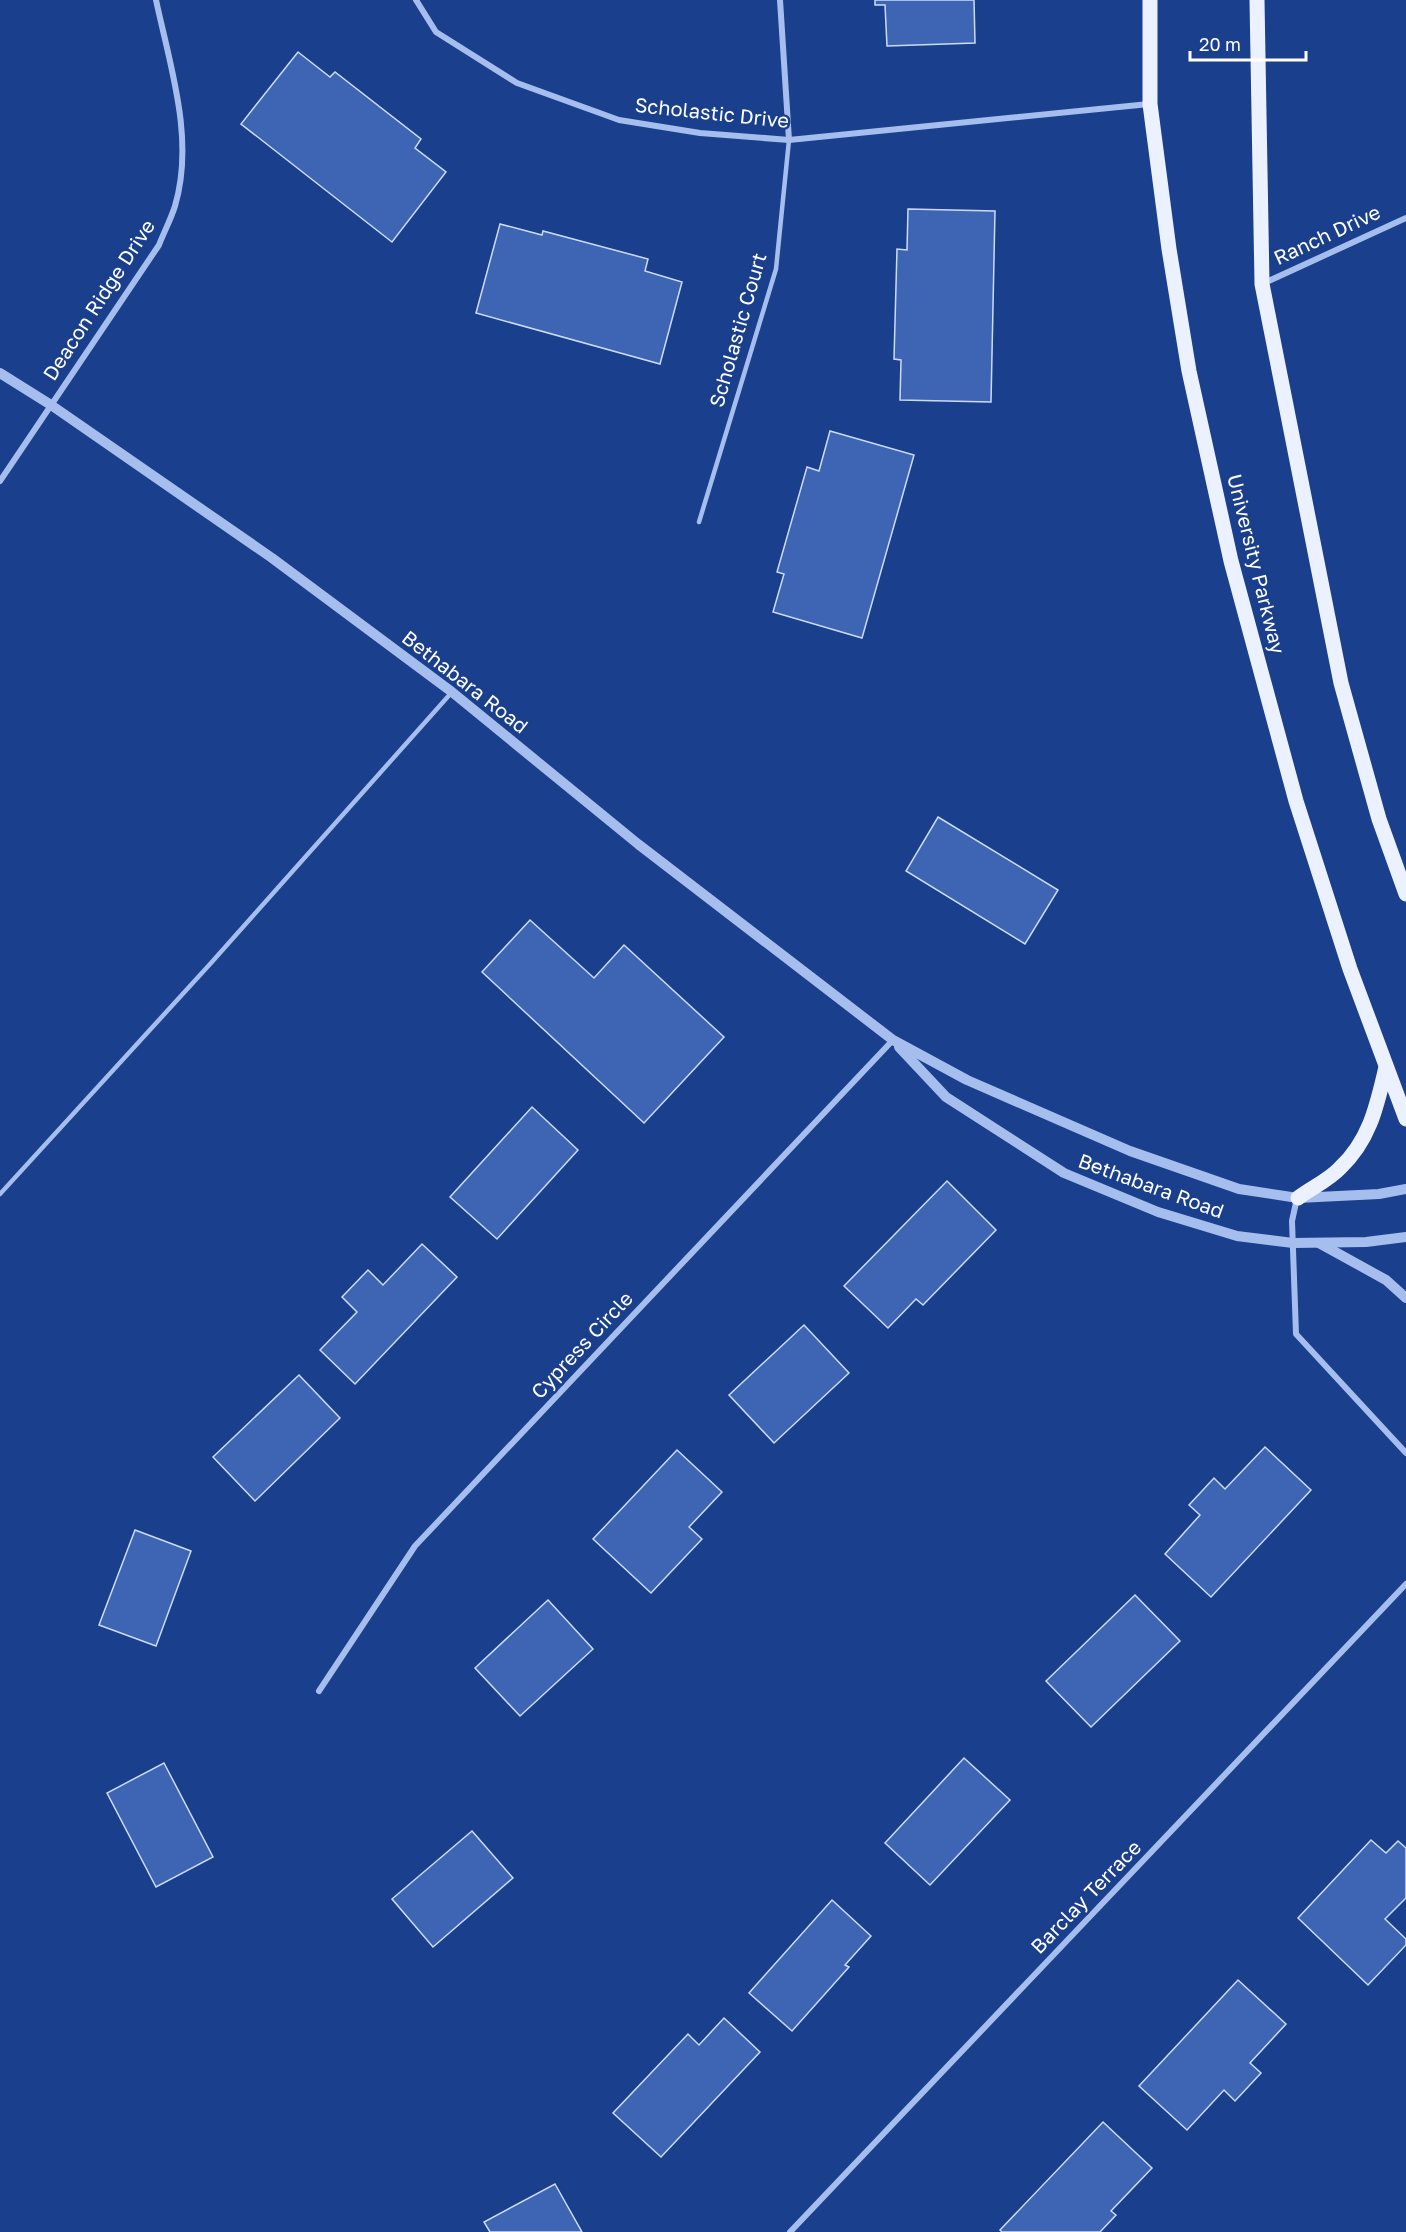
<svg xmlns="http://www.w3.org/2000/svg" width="1406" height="2232" font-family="'Golos Text',sans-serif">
<rect width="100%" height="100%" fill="#1a3f8c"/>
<!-- building -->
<g fill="#3e65b3" stroke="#cbdbfa" stroke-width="1.5">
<path d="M875 0H974L975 43 887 46 885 5H875Z"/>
<path d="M298 52 330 77 335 72 421 139 415 148 446 172 392 242 241 124Z"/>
<path d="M908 209 995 211 991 402 900 400 901 360 894 359 897 249 907 250Z"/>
<path d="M500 224 542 235 543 231 648 259 645 271 682 282 660 364 476 313Z"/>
<path d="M830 431 914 455 862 638 773 612 784 574 777 572 807 467 819 471Z"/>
<path d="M938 817 1058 890 1025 944 906 871Z"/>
<path d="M530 920 594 978 624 945 724 1037 644 1123 482 972Z"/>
<path d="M532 1107 578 1150 497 1239 450 1197Z"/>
<path d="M947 1181 996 1230 923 1305 916 1299 888 1328 844 1286Z"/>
<path d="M422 1244 457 1277 355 1384 320 1350 357 1312 342 1297 368 1270 383 1285Z"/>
<path d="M804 1325 849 1373 774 1443 729 1395Z"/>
<path d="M299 1375 340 1418 255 1501 213 1457Z"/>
<path d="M1265 1447 1311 1490 1211 1597 1165 1554 1200 1515 1189 1505 1214 1478 1225 1489Z"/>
<path d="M677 1450 722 1492 689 1527 702 1539 651 1593 593 1539Z"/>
<path d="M135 1530 191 1551 156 1646 99 1625Z"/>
<path d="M1135 1595 1180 1641 1091 1727 1046 1681Z"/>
<path d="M548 1600 593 1649 520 1716 475 1668Z"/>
<path d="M964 1758 1010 1800 930 1885 885 1843Z"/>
<path d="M164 1763 213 1857 156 1887 107 1793Z"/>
<path d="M472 1831 513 1878 433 1947 392 1899Z"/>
<path d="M1371 1840 1386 1853 1398 1841 1406 1848V1898L1385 1919 1406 1939V1945L1368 1985 1298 1918Z"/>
<path d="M832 1900 871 1936 845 1965 849 1967 792 2031 749 1993Z"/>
<path d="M1238 1980 1286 2024 1250 2063 1261 2073 1235 2101 1224 2090 1187 2130 1139 2086Z"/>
<path d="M724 2018 760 2052 661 2157 613 2113 688 2034 699 2045Z"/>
<path d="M1103 2122 1152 2168 1111 2211 1116 2215 1100 2232H1002L1000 2230Z"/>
<path d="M555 2184 582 2232H490L484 2222Z"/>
</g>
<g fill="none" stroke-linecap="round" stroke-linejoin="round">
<!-- service -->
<g stroke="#a5beee" stroke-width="4.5">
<path d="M699 522 776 269 789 140"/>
<path d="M0 1194 211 963 452 692"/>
</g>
<!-- minor -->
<g stroke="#a5beee" stroke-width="6">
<path d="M416 0 436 32 517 83 619 120 700 133 789 140 1149 104"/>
<path d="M780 0 789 140"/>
<path d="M1262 284 1406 218"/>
<path d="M0 481 159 245C164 232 171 219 175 206 195 139 170 66 156 0"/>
<path d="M1297 1198 1292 1221 1296 1334 1406 1453"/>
<path d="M319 1691 415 1546 893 1040"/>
<path d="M790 2232 1406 1584"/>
</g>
<!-- tertiary -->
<g stroke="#a5beee" stroke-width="10">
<path d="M0 373 51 405 272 558 452 692 638 844 893 1040 967 1080 1130 1151 1239 1189 1298 1198 1379 1194 1406 1189"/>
<path d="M899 1047 946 1097 1064 1173 1158 1212 1237 1236 1293 1243 1366 1242 1406 1237"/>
<path d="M1319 1243 1386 1280 1406 1298"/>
</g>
<!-- primary -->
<g stroke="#ecf1ff" stroke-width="15">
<path d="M1150 0V104L1169 249 1189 371 1231 561 1296 801 1350 969 1406 1119"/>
<path d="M1257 0 1262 284 1341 683 1379 819 1406 894"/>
<path d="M1298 1198C1311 1188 1329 1180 1340 1168 1370 1140 1377 1105 1386 1067"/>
</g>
</g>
<g text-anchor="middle" stroke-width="5" stroke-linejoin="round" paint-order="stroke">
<!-- street labels -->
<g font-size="20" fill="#fff" stroke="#1a3f8c">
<text transform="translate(712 113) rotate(6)" y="7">Scholastic Drive</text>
<text transform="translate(1327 235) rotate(-25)" y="7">Ranch Drive</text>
<text transform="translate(99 300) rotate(-57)" y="7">Deacon Ridge Drive</text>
<text transform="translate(738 330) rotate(-74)" y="7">Scholastic Court</text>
<text transform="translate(1256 564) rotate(76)" y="7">University Parkway</text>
<text transform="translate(465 682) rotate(38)" y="7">Bethabara Road</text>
<text transform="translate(1151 1186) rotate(20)" y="7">Bethabara Road</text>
<text transform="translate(582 1345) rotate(-47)" y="7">Cypress Circle</text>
<text transform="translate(1086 1897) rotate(-46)" y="7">Barclay Terrace</text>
</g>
</g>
<!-- scale -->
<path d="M1190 51v9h116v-9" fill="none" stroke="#ffffff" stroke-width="3"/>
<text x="1199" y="51" font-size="18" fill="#ffffff" stroke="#1a3f8c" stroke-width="4.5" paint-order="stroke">20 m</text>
</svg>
